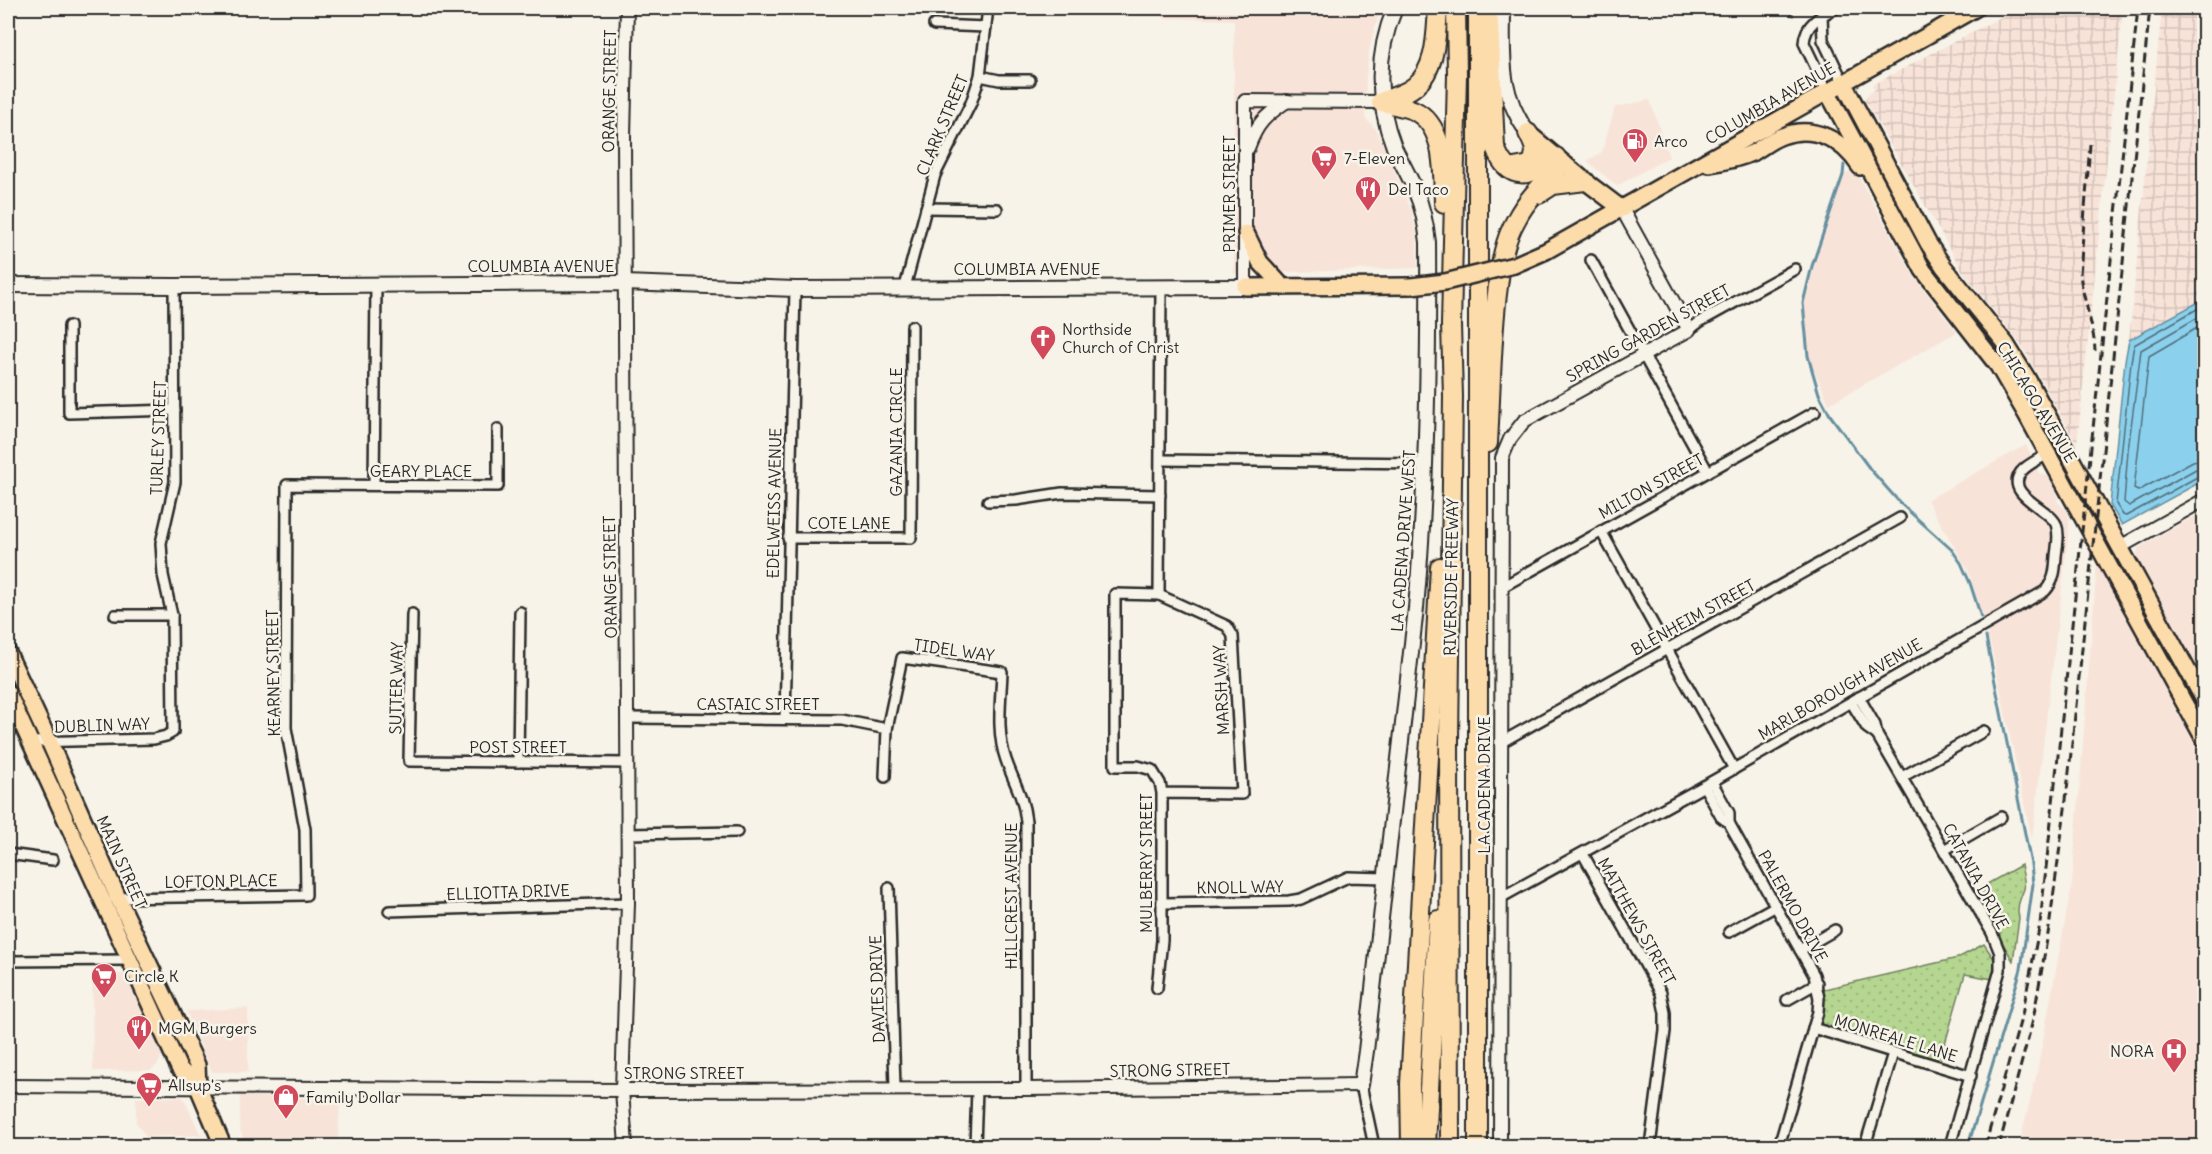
<svg xmlns="http://www.w3.org/2000/svg" width="2212" height="1154" font-family="Delius,sans-serif">
<defs>
<pattern id="industrial-grid" width="8" height="8" patternUnits="userSpaceOnUse" patternTransform="scale(1.5)"><rect width="8" height="8" fill="#f8e3d9"/><path d="M0 4h8M4 0v8" fill="none" stroke="#d5c3ba"/></pattern>
<pattern id="grass-dots" width="8" height="8" patternUnits="userSpaceOnUse" patternTransform="scale(1.5)"><rect width="8" height="8" fill="#b5d690"/><path d="M2 2h.1M6 6h.1" fill="none" stroke="#9cb87c" stroke-width="1.8" stroke-linecap="round"/></pattern>
</defs>
<rect width="100%" height="100%" fill="#f7f3e8"/>
<filter id="ink" filterUnits="userSpaceOnUse"><feTurbulence type="fractalNoise" baseFrequency=".0167" numOctaves="2"/><feDisplacementMap in="SourceGraphic" scale="12" xChannelSelector="R" yChannelSelector="G"/><feConvolveMatrix kernelMatrix="1 2 1 2 8 2 1 2 1" color-interpolation-filters="sRGB"/></filter>
<g filter="url(#ink)">
<!-- built -->
<g fill="#f8e3d9">
<path d="M1163 8H1383L1375 26 1369 52 1366 77 1365 118 1376 129 1411 209 1417 236 1418 268 1234 274V20L1163 18Z"/>
<path d="M1650 100 1669 157 1617 186 1587 161 1602 152 1615 107Z"/>
<path d="M1855 170 1913 275 1957 332 1829 404 1808 356 1803 304 1812 266 1843 175Z"/>
<path d="M2026 445 2039 473 2049 477 2057 492 2058 503 2065 508 2070 519 2032 840 1992 650 1969 572 1927 500Z"/>
<path d="M2204 511V681L2136 558 2138 548Z"/>
<path d="M2097 563 2204 761V1146H2019L2037 1072 2072 884Z"/>
<path d="M92 974H125L162 1055 158 1064 151 1070 93 1071Z"/>
<path d="M248 1008V1072H212L186 1011Z"/>
<path d="M240 1096 340 1099 338 1137 334 1146H247L240 1130Z"/>
<path d="M183 1097 201 1135 146 1137 136 1122V1098Z"/>
</g>
<!-- industrial -->
<g fill="url(#industrial-grid)">
<path d="M2018 8H2123L2077 444 2023 348 1963 272 1865 100 1868 94 1875 90 1872 85Z"/>
<path d="M2162 8H2204V299L2129 340Z"/>
</g>
<!-- grass -->
<g fill="url(#grass-dots)" stroke="#70805e" stroke-width="1.5">
<path d="M2021 865C2022 872 2026 883 2024 889 2020 900 2016 907 2019 918L2013 961 1973 892Z"/>
<path d="M1984 944 1994 959 1993 979 1965 974 1940 1061 1821 1026 1824 989 1958 958Z"/>
</g>
<!-- water -->
<path fill="#8bd1ed" stroke="#658f9f" stroke-width="1.5" d="M2204 299V480L2122 525 2110 505 2125 361 2129 340Z"/>
<g fill="none" stroke-linecap="round" stroke-linejoin="round">
<!-- shore -->
<g stroke="#516d79" stroke-width="1.5">
<path d="M2204 305 2134 345 2131 362 2116 504 2123 515 2126 516 2199 476 2204 475"/>
<path d="M2204 314 2141 350 2128 450 2124 502 2129 506 2196 469 2204 468"/>
<path d="M2204 324 2149 356 2134 489 2138 491 2193 461 2204 459"/>
</g>
<!-- stream -->
<g stroke="#658f9f" stroke-width="3">
<path d="M1787 8 1793 15"/>
<path d="M1844 165 1843 175 1812 266 1803 303 1808 356 1819 394 1830 415 1870 469 1901 504 1952 550 1961 563 1970 583 1981 617"/>
<path d="M1968 1146 2021 969 2033 884 2031 864 1986 637"/>
</g>
<!-- minor casing -->
<g stroke="#2b2b2b" stroke-width="14">
<g id="minor">
<path d="M1822 15 1823 40 1843 82"/>
<path d="M934 25 986 27"/>
<path d="M980 76 999 80H1030"/>
<path d="M1827 91 1804 43C1805 24 1820 16 1836 8"/>
<path d="M926 208 997 209"/>
<path d="M1591 260 1708 472"/>
<path d="M905 287 935 175 971 103 980 76 988 8"/>
<path d="M69 326V413L175 410"/>
<path d="M1689 330 1701 321 1795 269"/>
<path d="M1161 460 1426 463"/>
<path d="M374 485 376 285"/>
<path d="M988 501 1016 500 1062 493 1160 495"/>
<path d="M1601 531 1734 769"/>
<path d="M788 538H911L912 326"/>
<path d="M1502 587 1815 412"/>
<path d="M1159 595 1161 287"/>
<path d="M412 614 409 761 628 763"/>
<path d="M115 615H172"/>
<path d="M1859 697 1875 725 1877 735 1992 933 2000 953V970L1950 1146"/>
<path d="M1851 702 1867 728 1877 735"/>
<path d="M628 718 842 720 887 729"/>
<path d="M785 718 795 289"/>
<path d="M30 742 154 739 166 736 173 732 172 615 163 575 161 543 175 482 174 286"/>
<path d="M1500 743 1900 518"/>
<path d="M518 762 520 612"/>
<path d="M885 777 887 729 902 658 1002 672C1001 700 996 732 1006 760 1014 783 1023 795 1026 821V1089"/>
<path d="M1902 777 1984 731"/>
<path d="M1712 782 1729 813V823"/>
<path d="M1704 786 1721 817 1729 823 1814 975 1819 998 1818 1012 1779 1146"/>
<path d="M628 834 737 832"/>
<path d="M1944 850 2001 817"/>
<path d="M8 854 53 860"/>
<path d="M1583 854 1661 993 1665 1013V1031L1650 1146"/>
<path d="M889 888 895 1088"/>
<path d="M114 898 306 895 305 829 286 728 287 485 498 486V429"/>
<path d="M1500 898 1704 786 2045 591C2055 580 2055 570 2056 556 2057 546 2060 534 2056 524 2049 508 2004 495 2021 472 2027 464 2040 459 2048 454"/>
<path d="M1162 903 1289 901 1301 899 1348 877 1386 878"/>
<path d="M389 911 628 903"/>
<path d="M1729 932 1776 906"/>
<path d="M1800 950 1835 930"/>
<path d="M8 961 131 960"/>
<path d="M1157 988 1162 940V793L1160 783 1152 770 1138 766H1115V594L1159 595 1227 626 1233 636 1242 794 1162 793"/>
<path d="M1787 1000 1817 983"/>
<path d="M1813 1028 1971 1076"/>
<path d="M1361 1085 1374 1146"/>
<path d="M975 1146 977 1089"/>
<path d="M1865 1146 1893 1053"/>
</g>
</g>
<!-- tertiary casing -->
<g stroke="#2b2b2b" stroke-width="16">
<g id="tertiary">
<path d="M1248 148C1257 123 1265 116 1287 101"/>
<path d="M1245 287V101L1381 102"/>
<path d="M2120 547 2204 500"/>
<path d="M8 1086 622 1090 1026 1089 1361 1085"/>
<path d="M626 1146 622 1090 628 903 624 136 627 8"/>
<path d="M1500 1146 1502 458 1510 439 1524 421 1689 330 1622 209"/>
</g>
</g>
<!-- secondary casing -->
<g stroke="#2b2b2b" stroke-width="18">
<g id="secondary">
<path d="M1503 8C1503 55 1498 92 1528 133"/>
<path d="M8 285 174 286 624 283 795 289 1245 287"/>
<path d="M1361 1085 1366 1051 1416 608C1427 486 1429 364 1428 242 1426 225 1423 208 1416 192 1410 177 1401 162 1394 147 1376 101 1376 53 1395 8"/>
</g>
</g>
<!-- primary casing -->
<g stroke="#2b2b2b" stroke-width="20">
<g id="primary">
<path d="M1843 82 1928 243 1944 267 2006 344 2027 378 2204 700"/>
<path d="M1827 91 1923 270 1998 366 2026 414 2204 739"/>
<path d="M1528 133 1585 181 1622 209"/>
<path d="M1709 164C1724 162 1741 158 1754 152 1763 147 1772 139 1782 136 1814 124 1843 140 1860 167"/>
<path d="M1246 233 1260 262 1283 287"/>
<path d="M1514 265 1546 251 1976 8"/>
<path d="M1245 287 1411 286"/>
<path d="M8 653 49 741 118 898 197 1065 198 1087 223 1146"/>
<path d="M8 693 179 1068 198 1087"/>
</g>
</g>
<!-- motorway casing -->
<g stroke="#2b2b2b" stroke-width="22">
<g id="motorway">
<path d="M1478 8V1146"/>
<path d="M1489 21 1495 147C1508 183 1531 178 1556 157"/>
<path d="M1381 102C1391 104 1403 106 1413 110 1446 125 1443 172 1444 203"/>
<path d="M1381 102C1392 97 1406 94 1415 86 1437 68 1436 34 1438 8"/>
<path d="M1514 168 1530 165C1539 153 1534 145 1528 133"/>
<path d="M1539 194 1553 185 1585 181"/>
<path d="M1488 443C1491 391 1491 338 1498 286 1501 263 1504 241 1516 220 1528 197 1545 182 1563 164"/>
<path d="M1411 1146 1410 1084 1440 567"/>
<path d="M1426 1146 1438 920"/>
<path d="M1450 1146 1449 742 1453 396 1451 325 1457 75 1456 8"/>
</g>
</g>
<!-- minor -->
<use href="#minor" stroke="#f7f3e8" stroke-width="9"/>
<!-- tertiary -->
<use href="#tertiary" stroke="#f7f3e8" stroke-width="12"/>
<!-- secondary -->
<use href="#secondary" stroke="#f7f3e8" stroke-width="14"/>
<!-- primary -->
<use href="#primary" stroke="#fddcac" stroke-width="15"/>
<!-- motorway -->
<use href="#motorway" stroke="#fddcac" stroke-width="18"/>
<!-- rail -->
<g stroke="#2b2b2b" stroke-width="3" stroke-dasharray="9 4.5" stroke-linecap="butt">
<path d="M2090 144 2080 274C2083 300 2094 325 2095 351"/>
<path d="M1985 1146 2022 1015 2040 924 2138 8"/>
<path d="M1999 1146 2033 1020 2049 928 2065 809 2150 8"/>
</g>
<!-- primary-bridge casing -->
<g stroke="#2b2b2b" stroke-width="20" stroke-linecap="butt">
<path id="primary-bridge" d="M1411 286 1445 282 1514 265"/>
</g>
<!-- primary-bridge -->
<use href="#primary-bridge" stroke="#fddcac" stroke-width="15"/>
</g>
</g>
<!-- icons -->
<defs>
<g id="fuel-pin" transform="scale(1.35)"><path d="M0 17L-7.5 6A9.5 9.5 0 1 1 7.5 6Z" fill="#d1495b" stroke="#f7f3e8"/><path d="M-5.5-6h7V0h2V4h1.3V-2.5L3-4.5l.8-.8L6-3V5H2.5V1h-1V6h-7ZM-4.2-4.7v3.2H.2V-4.7Z" fill="#fff"/></g>
<g id="supermarket-pin" transform="scale(1.35)"><path d="M0 17L-7.5 6A9.5 9.5 0 1 1 7.5 6Z" fill="#d1495b" stroke="#f7f3e8"/><path d="M-6-5.5h2.5l.6 2H6L4.5 2H-2.5L-4.4-4H-6ZM-1.5 3.2a1.3 1.3 0 1 0 .1 0ZM3 3.2a1.3 1.3 0 1 0 .1 0Z" fill="#fff"/></g>
<g id="restaurant-pin" transform="scale(1.35)"><path d="M0 17L-7.5 6A9.5 9.5 0 1 1 7.5 6Z" fill="#d1495b" stroke="#f7f3e8"/><path d="M-5-6h1v4h1v-4h1v4h1v-4h1v5L-1.5 .5V6h-2V.5L-5-1ZM5-6V6H3V1.5H1.5Q1.5-4 5-6Z" fill="#fff"/></g>
<g id="church-pin" transform="scale(1.35)"><path d="M0 17L-7.5 6A9.5 9.5 0 1 1 7.5 6Z" fill="#d1495b" stroke="#f7f3e8"/><path d="M-1.2-6h2.4v3.5h3.3v2.4h-3.3V6h-2.4V-.1h-3.3v-2.4h3.3Z" fill="#fff"/></g>
<g id="hospital-pin" transform="scale(1.35)"><path d="M0 17L-7.5 6A9.5 9.5 0 1 1 7.5 6Z" fill="#d1495b" stroke="#f7f3e8"/><path d="M-5-5h3v3.5h4V-5h3V5h-3V1.5h-4V5h-3Z" fill="#fff"/></g>
<g id="shop-pin" transform="scale(1.35)"><path d="M0 17L-7.5 6A9.5 9.5 0 1 1 7.5 6Z" fill="#d1495b" stroke="#f7f3e8"/><path d="M-5-2.5h2.3a2.7 3.5 0 0 1 5.4 0H5L5.5 6h-11ZM-1.5-2.5h3a1.5 2.3 0 0 0-3 0Z" fill="#fff"/></g>
</defs>
<g fill-rule="evenodd">
<use href="#fuel-pin" x="1635" y="141"/>
<use href="#supermarket-pin" x="1324" y="158"/>
<use href="#restaurant-pin" x="1368" y="189"/>
<use href="#church-pin" x="1043" y="338"/>
<use href="#supermarket-pin" x="104" y="976"/>
<use href="#restaurant-pin" x="139" y="1028"/>
<use href="#hospital-pin" x="2174" y="1051"/>
<use href="#supermarket-pin" x="149" y="1085"/>
<use href="#shop-pin" x="286" y="1097"/>
</g>
<g text-anchor="middle" stroke-width="5" stroke-linejoin="round" paint-order="stroke">
<!-- street labels -->
<g font-size="16" fill="#2b2b2b" stroke="#f7f3e8">
<text transform="translate(609 91) rotate(-89)" y="6">ORANGE STREET</text>
<text transform="translate(1770 103) rotate(-30)" y="6">COLUMBIA AVENUE</text>
<text transform="translate(942 125) rotate(-67)" y="6">CLARK STREET</text>
<text transform="translate(1229 194) rotate(-90)" y="6">PRIMER STREET</text>
<text x="541" y="272">COLUMBIA AVENUE</text>
<text x="1027" y="275">COLUMBIA AVENUE</text>
<text transform="translate(1648 333) rotate(-29)" y="6">SPRING GARDEN STREET</text>
<text transform="translate(2037 402) rotate(59)" y="6">CHICAGO AVENUE</text>
<text transform="translate(896 432) rotate(-90)" y="6">GAZANIA CIRCLE</text>
<text transform="translate(158 438) rotate(-88)" y="6">TURLEY STREET</text>
<text x="421" y="477">GEARY PLACE</text>
<text transform="translate(1651 486) rotate(-29)" y="6">MILTON STREET</text>
<text transform="translate(774 503) rotate(-89)" y="6">EDELWEISS AVENUE</text>
<text x="849" y="529">COTE LANE</text>
<text transform="translate(1403 541) rotate(-86)" y="6">LA CADENA DRIVE WEST</text>
<text transform="translate(610 577) rotate(-91)" y="6">ORANGE STREET</text>
<text transform="translate(1451 577) rotate(-89)" y="6">RIVERSIDE FREEWAY</text>
<text transform="translate(1693 617) rotate(-29)" y="6">BLENHEIM STREET</text>
<text transform="translate(954 650) rotate(8)" y="6">TIDEL WAY</text>
<text transform="translate(273 673) rotate(-91)" y="6">KEARNEY STREET</text>
<text transform="translate(396 688) rotate(-89)" y="6">SUTTER WAY</text>
<text transform="translate(1840 689) rotate(-30)" y="6">MARLBOROUGH AVENUE</text>
<text transform="translate(1221 690) rotate(-93)" y="6">MARSH WAY</text>
<text x="758" y="710">CASTAIC STREET</text>
<text transform="translate(102 725) rotate(-2)" y="6">DUBLIN WAY</text>
<text x="518" y="753">POST STREET</text>
<text transform="translate(1484 785) rotate(-90)" y="6">LA CADENA DRIVE</text>
<text transform="translate(122 862) rotate(66)" y="6">MAIN STREET</text>
<text transform="translate(1146 863) rotate(-90)" y="6">MULBERRY STREET</text>
<text transform="translate(1976 876) rotate(61)" y="6">CATANIA DRIVE</text>
<text transform="translate(221 881) rotate(-1)" y="6">LOFTON PLACE</text>
<text transform="translate(1240 887) rotate(-1)" y="6">KNOLL WAY</text>
<text transform="translate(508 892) rotate(-2)" y="6">ELLIOTTA DRIVE</text>
<text transform="translate(1011 896) rotate(-90)" y="6">HILLCREST AVENUE</text>
<text transform="translate(1793 906) rotate(61)" y="6">PALERMO DRIVE</text>
<text transform="translate(1637 921) rotate(61)" y="6">MATTHEWS STREET</text>
<text transform="translate(877 989) rotate(-92)" y="6">DAVIES DRIVE</text>
<text transform="translate(1896 1038) rotate(17)" y="6">MONREALE LANE</text>
<text transform="translate(1170 1070) rotate(-1)" y="6">STRONG STREET</text>
<text x="684" y="1079">STRONG STREET</text>
</g>
<!-- poi labels -->
<g font-size="16" fill="#2b2b2b" stroke="#f7f3e8" text-anchor="start">
<text x="1654" y="147">Arco</text>
<text x="1344" y="164">7-Eleven</text>
<text x="1388" y="195">Del Taco</text>
<text x="1062" y="335">Northside<tspan x="1062" dy="18">Church of Christ</tspan></text>
<text x="124" y="982">Circle K</text>
<text x="158" y="1034">MGM Burgers</text>
<text x="2154" y="1057" text-anchor="end">NORA</text>
<text x="168" y="1091">Allsup's</text>
<text x="306" y="1103">Family Dollar</text>
</g>
</g>
<!-- margin -->
<rect width="2212" height="1154" fill="none" stroke="#f7f3e8" stroke-width="30"/>
<rect x="15" y="15" width="2182" height="1124" fill="none" stroke="#2b2b2b" stroke-width="2" filter="url(#ink)"/>
</svg>
